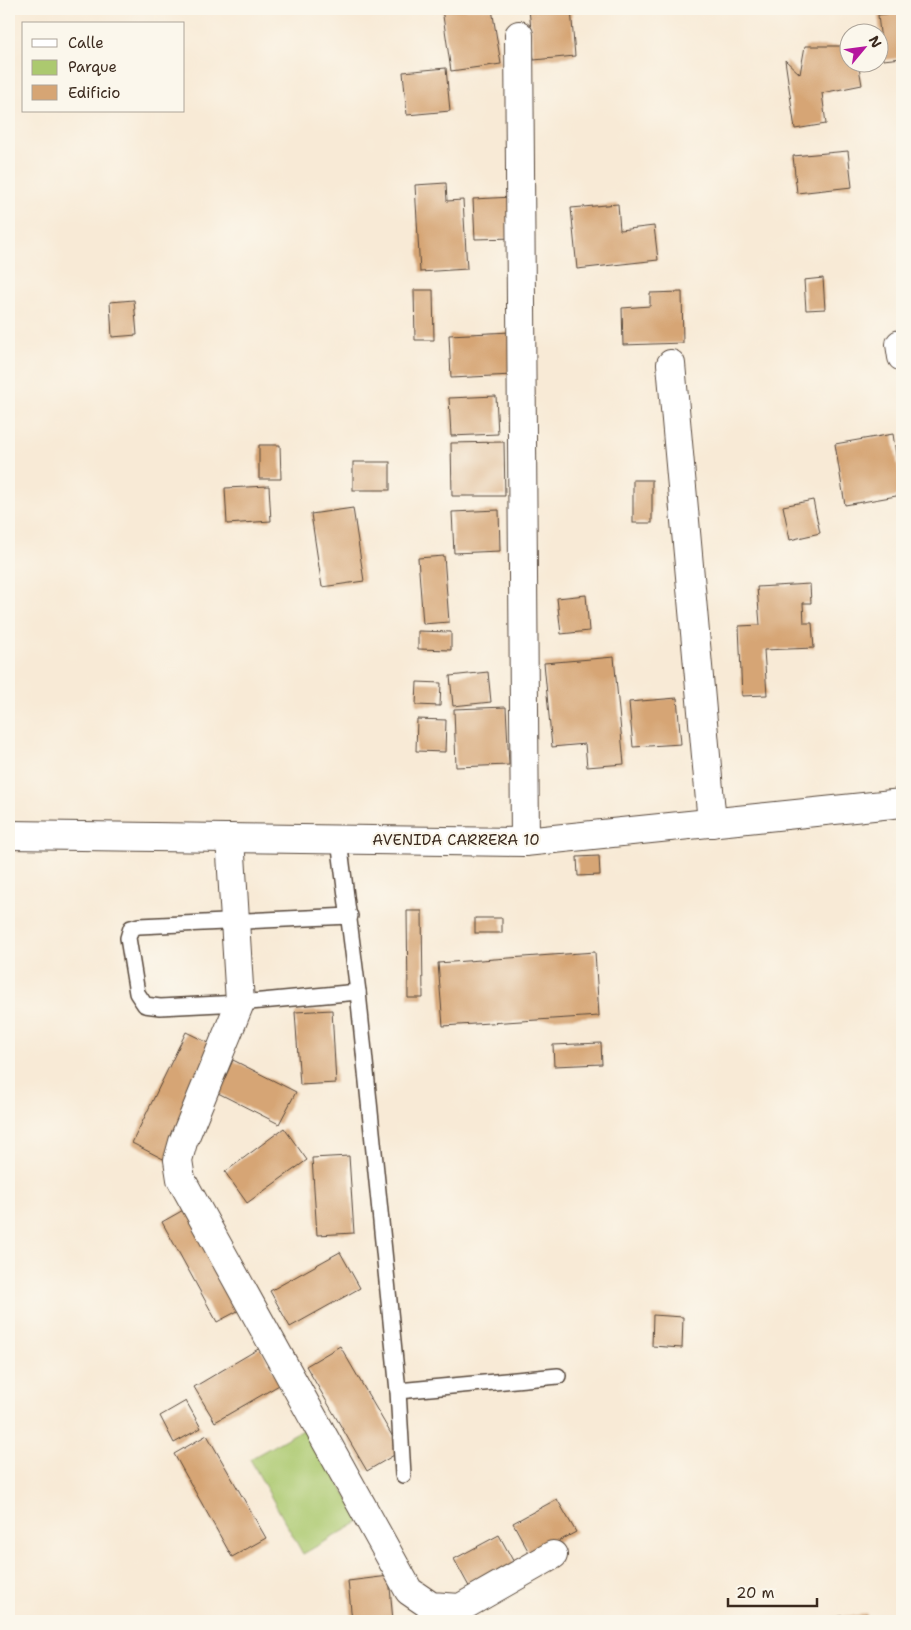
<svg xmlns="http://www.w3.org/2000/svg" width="911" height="1630" font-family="'Shantell Sans',sans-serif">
<rect width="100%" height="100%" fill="#fbf7ec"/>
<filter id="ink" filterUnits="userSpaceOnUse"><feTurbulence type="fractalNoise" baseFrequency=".02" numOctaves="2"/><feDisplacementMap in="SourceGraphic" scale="10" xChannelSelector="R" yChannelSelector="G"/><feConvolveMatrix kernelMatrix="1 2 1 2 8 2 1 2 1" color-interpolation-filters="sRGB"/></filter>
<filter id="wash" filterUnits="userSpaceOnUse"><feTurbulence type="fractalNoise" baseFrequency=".0096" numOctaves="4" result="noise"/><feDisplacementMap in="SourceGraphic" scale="20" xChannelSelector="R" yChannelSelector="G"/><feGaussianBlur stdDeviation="1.12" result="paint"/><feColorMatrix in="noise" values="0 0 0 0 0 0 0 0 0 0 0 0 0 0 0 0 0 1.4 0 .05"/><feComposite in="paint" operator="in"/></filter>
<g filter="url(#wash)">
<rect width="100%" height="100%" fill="#f8ead6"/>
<!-- green -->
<path fill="#acc96f" stroke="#747a46" d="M307 1427 361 1521 303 1554 250 1459Z"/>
<g id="blocks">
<!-- building -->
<g fill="#d6a574">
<path d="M442 9H492L501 64 451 71Z"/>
<path d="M529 9H571L575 56 534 60Z"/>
<path d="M902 12V58L883 60 878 15Z"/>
<path d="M805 46H848V62H858L862 85 822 93 826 124 795 129 785 60 800 74Z"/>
<path d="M446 68 450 111 407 115 403 72Z"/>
<path d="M848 151 852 187 797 193 793 156Z"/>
<path d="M446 183 447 201 463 200 467 269 420 272 415 185Z"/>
<path d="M513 197 515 238 475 239 473 199Z"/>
<path d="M618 204 620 230 654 226 658 260 577 269 571 208Z"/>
<path d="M823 278 825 309 806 310 804 280Z"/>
<path d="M414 290H433L434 340H415Z"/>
<path d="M682 292 683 343 623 345 622 308 650 306V293Z"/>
<path d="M134 300 137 335 112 337 110 302Z"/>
<path d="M511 332 513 375 451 378 449 335Z"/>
<path d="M496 396 498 434 451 436 449 398Z"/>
<path d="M893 434 902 495 845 505 835 444Z"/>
<path d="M504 442 505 496H452L451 443Z"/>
<path d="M259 445H280L281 479H259Z"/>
<rect x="353" y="462" width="37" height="28"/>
<rect x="633" y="480" width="19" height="43"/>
<path d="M269 486 271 521 227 524 225 488Z"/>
<path d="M813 500 820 533 790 540 783 506Z"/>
<path d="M353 508 364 581 322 587 311 514Z"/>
<path d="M499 510 500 551 454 553 452 512Z"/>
<path d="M444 556 449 622 423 624 418 558Z"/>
<path d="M810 584 811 603H803L804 623H812L814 648 764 650 767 695 742 696 739 626 760 625 757 587Z"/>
<path d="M586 595 589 631 561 634 557 598Z"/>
<path d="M418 631 451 632V650L418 649Z"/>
<path d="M614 657 624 764 587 767 585 744 552 747 544 663Z"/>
<path d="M488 672 491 702 453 706 450 676Z"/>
<path d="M417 682 441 683 440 706 416 705Z"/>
<path d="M677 698 681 744 633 747 629 702Z"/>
<path d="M506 707 509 765 456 767 454 709Z"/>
<path d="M417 719 446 720 445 752 416 751Z"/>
<path d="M599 856 600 875 578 876 577 857Z"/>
<path d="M407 911H422L423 998H408Z"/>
<rect x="475" y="918" width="27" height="15"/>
<path d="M595 952 599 1016 443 1026 438 963Z"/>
<path d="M332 1010 336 1083 300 1085 295 1012Z"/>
<path d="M186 1032 221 1049 167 1161 132 1143Z"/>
<path d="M601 1043 602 1064 554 1066 553 1045Z"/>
<path d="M233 1060 296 1092 279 1124 218 1093Z"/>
<path d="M284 1128 307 1160 247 1203 225 1172Z"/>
<path d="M349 1156 354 1233 317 1235 312 1158Z"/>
<path d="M194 1204 249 1305 217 1322 162 1222Z"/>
<path d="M340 1252 360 1288 290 1327 270 1291Z"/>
<path d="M653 1315 683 1317 682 1348 652 1346Z"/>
<path d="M340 1346 401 1451 367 1471 306 1366Z"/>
<path d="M260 1348 281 1384 215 1422 194 1387Z"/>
<path d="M186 1401 201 1428 174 1443 160 1416Z"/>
<path d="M207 1435 266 1538 232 1557 174 1454Z"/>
<path d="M557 1499 576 1532 531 1556 513 1523Z"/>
<path d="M499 1535 517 1568 472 1592 454 1559Z"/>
<path d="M389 1576 393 1621H352L348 1581Z"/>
<path d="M867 1614 868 1621H796V1620Z"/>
</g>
</g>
</g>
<g filter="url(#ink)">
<use href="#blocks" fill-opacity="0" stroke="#57473a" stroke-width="1"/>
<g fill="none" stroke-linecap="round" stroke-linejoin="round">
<!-- lane casing -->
<g stroke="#57473a" stroke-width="18">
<g id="lane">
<path d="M339 840 358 992 398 1391 403 1475"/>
<path d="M350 916 139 926 131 928 128 938 137 993 145 1005 160 1007 240 1003 358 992"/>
<path d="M398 1391 558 1376"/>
</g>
</g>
<!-- street casing -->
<g stroke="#57473a" stroke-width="30">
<g id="street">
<path d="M519 35 525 842"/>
<path d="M900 344 902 357"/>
<path d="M671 364 712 823"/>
<path d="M230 838 240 1003 183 1142 178 1160 181 1179 409 1591 431 1606 460 1608 553 1555"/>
</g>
</g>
<!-- secondary casing -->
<g stroke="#57473a" stroke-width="30">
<path id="secondary" d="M9 835 525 842 902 803"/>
</g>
<!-- lane -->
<use href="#lane" stroke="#fff" stroke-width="15"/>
<!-- street -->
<use href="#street" stroke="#fff" stroke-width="28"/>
<!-- secondary -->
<use href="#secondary" stroke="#fff" stroke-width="28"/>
</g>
</g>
<g text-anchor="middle" stroke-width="4.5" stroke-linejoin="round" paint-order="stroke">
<!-- street labels -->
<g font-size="15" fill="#3b2a1e" stroke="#fbf7ec">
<text x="456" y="845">AVENIDA CARRERA 10</text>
</g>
</g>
<!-- margin -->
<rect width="911" height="1630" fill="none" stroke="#fbf7ec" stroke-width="30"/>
<!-- legend -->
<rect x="22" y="22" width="162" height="90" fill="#fbf7ec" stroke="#aea59a"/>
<rect x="32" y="39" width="25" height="8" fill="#ffffff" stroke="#aea59a"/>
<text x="68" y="48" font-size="15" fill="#3b2a1e">Calle</text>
<rect x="32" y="60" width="25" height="15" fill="#acc96f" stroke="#aea59a"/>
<text x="68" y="72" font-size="15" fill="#3b2a1e">Parque</text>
<rect x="32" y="85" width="25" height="15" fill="#d6a574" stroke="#aea59a"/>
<text x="68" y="98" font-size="15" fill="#3b2a1e">Edificio</text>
<!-- north arrow -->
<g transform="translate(864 48) rotate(61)"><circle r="24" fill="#fbf7ec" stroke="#aea59a"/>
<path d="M0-4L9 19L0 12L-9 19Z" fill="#b5179e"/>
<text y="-8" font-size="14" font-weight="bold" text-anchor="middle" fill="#3b2a1e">N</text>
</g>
<!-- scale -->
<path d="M728 1598v8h89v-8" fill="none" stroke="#3b2a1e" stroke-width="2.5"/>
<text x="736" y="1598" font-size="15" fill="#3b2a1e" stroke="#fbf7ec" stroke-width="4" paint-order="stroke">20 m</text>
</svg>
